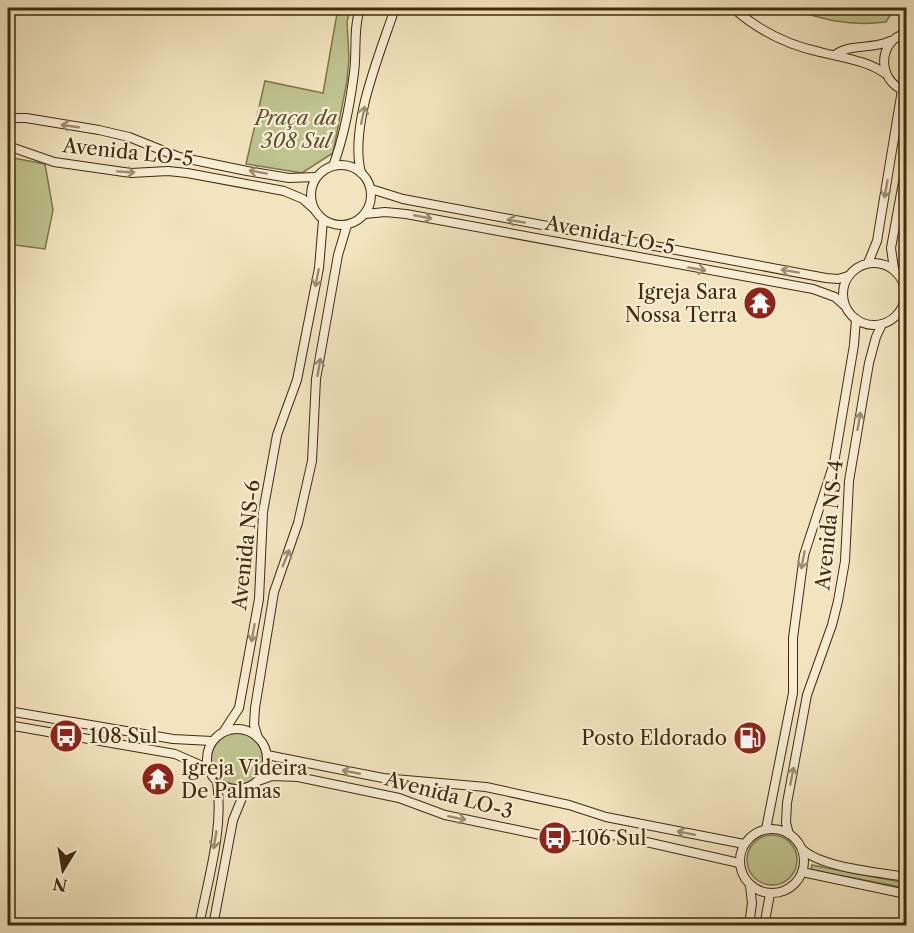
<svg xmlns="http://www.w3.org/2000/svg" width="914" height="933" font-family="'Libre Caslon Text',serif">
<rect width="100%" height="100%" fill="#f2e4be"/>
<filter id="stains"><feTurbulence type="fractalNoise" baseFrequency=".00333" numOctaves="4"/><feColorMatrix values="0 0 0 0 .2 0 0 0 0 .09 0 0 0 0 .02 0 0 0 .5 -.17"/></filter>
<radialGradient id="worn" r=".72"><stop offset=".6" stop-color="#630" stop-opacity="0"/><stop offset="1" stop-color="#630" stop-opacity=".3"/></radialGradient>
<!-- green -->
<g fill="#bec38f" stroke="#80764d" stroke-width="1.5">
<path d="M338 8H351L347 21 349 59 347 81 333 153 302 173 246 164 265 81 323 93Z"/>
<path d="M787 8H895L886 22C849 27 822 19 787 8Z"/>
<path d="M8 157 45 164 53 210 45 249 8 244Z"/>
<circle cx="237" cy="759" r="26"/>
<circle cx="772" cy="860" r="25"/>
<path d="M812 865 906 883V888L811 870Z"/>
</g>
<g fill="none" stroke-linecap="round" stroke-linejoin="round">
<!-- secondary casing -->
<g stroke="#432a0b" stroke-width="10">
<g id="secondary">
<path d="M733 8C758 30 787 45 820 52 843 58 866 60 886 74"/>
<path d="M835 55C851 43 871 50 890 41"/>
<path d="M905 91C877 81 877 41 906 33"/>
<path d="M8 118H26L99 130 129 137 179 157 247 171 289 178 316 177"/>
<path d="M8 146 54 162 131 173 168 171 187 173 284 191 303 199 313 208"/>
<circle cx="341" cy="195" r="30"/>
<path d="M333 166C344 137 350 104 354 73 357 51 353 29 360 8"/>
<path d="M361 173C349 125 380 54 395 8"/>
<path d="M371 189 403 199 826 278 838 279 848 276"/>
<path d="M365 214 385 212 406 214 813 289 835 297 844 305"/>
<circle cx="874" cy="294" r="31"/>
<path d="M868 263 877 241 902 90"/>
<path d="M894 269 891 248 906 166"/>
<path d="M8 711 173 739 212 741"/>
<path d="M8 725 175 754 207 768"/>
<circle cx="237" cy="759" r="30"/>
<path d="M224 731 239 708 241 697 259 599 263 512 277 435 297 380 319 268 323 220"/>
<path d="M258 738 254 725 255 708 274 592 298 523 312 461 316 379 338 255 347 225"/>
<path d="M267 755 383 778 486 787 569 805 606 817 744 844"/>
<path d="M258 781 272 776 298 777 399 798 445 815 555 838 600 834 620 836 739 863"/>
<circle cx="772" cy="861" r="32"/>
<path d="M766 829 793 693V638L804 555 834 463 854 345 856 319"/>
<path d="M789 834 786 823 787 803 807 695 832 625 838 601 845 561 849 481 869 363 876 337 882 324"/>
<path d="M803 850C824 868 878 872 906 877"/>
<path d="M802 872 906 894"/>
<path d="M199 926C208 879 224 829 217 782"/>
<path d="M213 926 233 820 246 788"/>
<path d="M749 926 752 903 750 886"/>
<path d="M764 926 770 894"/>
</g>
</g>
<!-- secondary -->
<use href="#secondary" stroke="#f7edd5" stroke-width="8"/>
</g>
<!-- one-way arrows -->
<defs><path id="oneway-shaft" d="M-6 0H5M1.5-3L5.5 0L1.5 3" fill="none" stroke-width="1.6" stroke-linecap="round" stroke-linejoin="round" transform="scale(1.5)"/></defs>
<g stroke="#9d8c70">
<use href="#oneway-shaft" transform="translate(363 115) rotate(-78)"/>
<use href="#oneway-shaft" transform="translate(70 126) rotate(-172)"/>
<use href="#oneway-shaft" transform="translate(126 172) rotate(4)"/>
<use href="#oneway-shaft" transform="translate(258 172) rotate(-170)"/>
<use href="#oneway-shaft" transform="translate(886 189) rotate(100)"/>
<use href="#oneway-shaft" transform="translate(423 217) rotate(11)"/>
<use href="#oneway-shaft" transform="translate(516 221) rotate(-170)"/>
<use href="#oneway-shaft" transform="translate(697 269) rotate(10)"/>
<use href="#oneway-shaft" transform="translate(790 271) rotate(-170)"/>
<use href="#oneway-shaft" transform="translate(317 278) rotate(101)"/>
<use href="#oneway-shaft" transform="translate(319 367) rotate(-80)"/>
<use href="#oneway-shaft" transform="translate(859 421) rotate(-80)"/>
<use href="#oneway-shaft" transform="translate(286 558) rotate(-68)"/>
<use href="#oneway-shaft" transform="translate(803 560) rotate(100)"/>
<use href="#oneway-shaft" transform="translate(253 633) rotate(100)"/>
<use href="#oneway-shaft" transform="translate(351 772) rotate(-169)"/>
<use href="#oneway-shaft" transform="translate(792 776) rotate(-79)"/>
<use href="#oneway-shaft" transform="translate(457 818) rotate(12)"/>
<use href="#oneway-shaft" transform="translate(686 833) rotate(-169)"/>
<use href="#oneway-shaft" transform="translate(215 840) rotate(99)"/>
</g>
<!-- icons -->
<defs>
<g id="temple-disc" transform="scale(1.725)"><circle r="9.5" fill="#8f2418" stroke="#f7edd5"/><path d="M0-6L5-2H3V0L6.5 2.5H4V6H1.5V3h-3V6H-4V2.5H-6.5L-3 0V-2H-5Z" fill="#fff"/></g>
<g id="bus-disc" transform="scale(1.725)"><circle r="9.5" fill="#8f2418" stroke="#f7edd5"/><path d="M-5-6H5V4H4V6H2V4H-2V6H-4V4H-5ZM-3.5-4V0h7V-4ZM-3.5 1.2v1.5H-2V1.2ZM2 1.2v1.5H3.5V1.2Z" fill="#fff"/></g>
<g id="fuel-disc" transform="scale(1.725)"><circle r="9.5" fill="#8f2418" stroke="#f7edd5"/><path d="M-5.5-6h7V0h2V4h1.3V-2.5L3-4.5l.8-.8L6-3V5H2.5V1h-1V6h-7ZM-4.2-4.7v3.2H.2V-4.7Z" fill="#fff"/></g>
</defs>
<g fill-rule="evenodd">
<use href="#temple-disc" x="760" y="303"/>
<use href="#bus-disc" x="66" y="736"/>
<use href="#fuel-disc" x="750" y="738"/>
<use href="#temple-disc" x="158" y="779"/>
<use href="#bus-disc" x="555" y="838"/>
</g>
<g text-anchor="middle" stroke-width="4.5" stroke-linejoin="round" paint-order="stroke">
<!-- park labels -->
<g font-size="20" font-style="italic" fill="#62502c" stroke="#f7edd5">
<text x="296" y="125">Praça da<tspan x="296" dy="23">308 Sul</tspan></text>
</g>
<!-- street labels -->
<g font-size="20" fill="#432a0b" stroke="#f7edd5">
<text transform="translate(128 152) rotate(6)" y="7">Avenida LO-5</text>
<text transform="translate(610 235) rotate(11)" y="7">Avenida LO-5</text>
<text transform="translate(829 525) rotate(-84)" y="7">Avenida NS-4</text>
<text transform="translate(246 545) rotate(-84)" y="7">Avenida NS-6</text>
<text transform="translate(449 795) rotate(15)" y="7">Avenida LO-3</text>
</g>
<!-- poi labels -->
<g font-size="20" fill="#432a0b" stroke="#f7edd5" text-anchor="start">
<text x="737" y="299" text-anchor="end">Igreja Sara<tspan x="737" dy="23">Nossa Terra</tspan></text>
<text x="89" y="743">108 Sul</text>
<text x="727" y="745" text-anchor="end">Posto Eldorado</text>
<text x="181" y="775">Igreja Videira<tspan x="181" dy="23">De Palmas</tspan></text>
<text x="578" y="845">106 Sul</text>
</g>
</g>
<!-- margin -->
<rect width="914" height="933" fill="none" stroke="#f2e4be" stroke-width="30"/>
<rect x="9" y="9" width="896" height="915" fill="none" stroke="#432a0b" stroke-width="3"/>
<rect x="15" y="15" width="884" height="903" fill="none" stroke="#432a0b" stroke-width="1.5"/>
<!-- north arrow -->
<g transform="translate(63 870) rotate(191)" stroke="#f7edd5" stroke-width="4.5" paint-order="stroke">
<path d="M0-4.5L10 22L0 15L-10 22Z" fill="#432a0b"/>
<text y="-9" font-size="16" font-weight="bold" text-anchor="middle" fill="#432a0b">N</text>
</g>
<rect width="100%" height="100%" filter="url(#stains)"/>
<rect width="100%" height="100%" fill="url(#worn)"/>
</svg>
